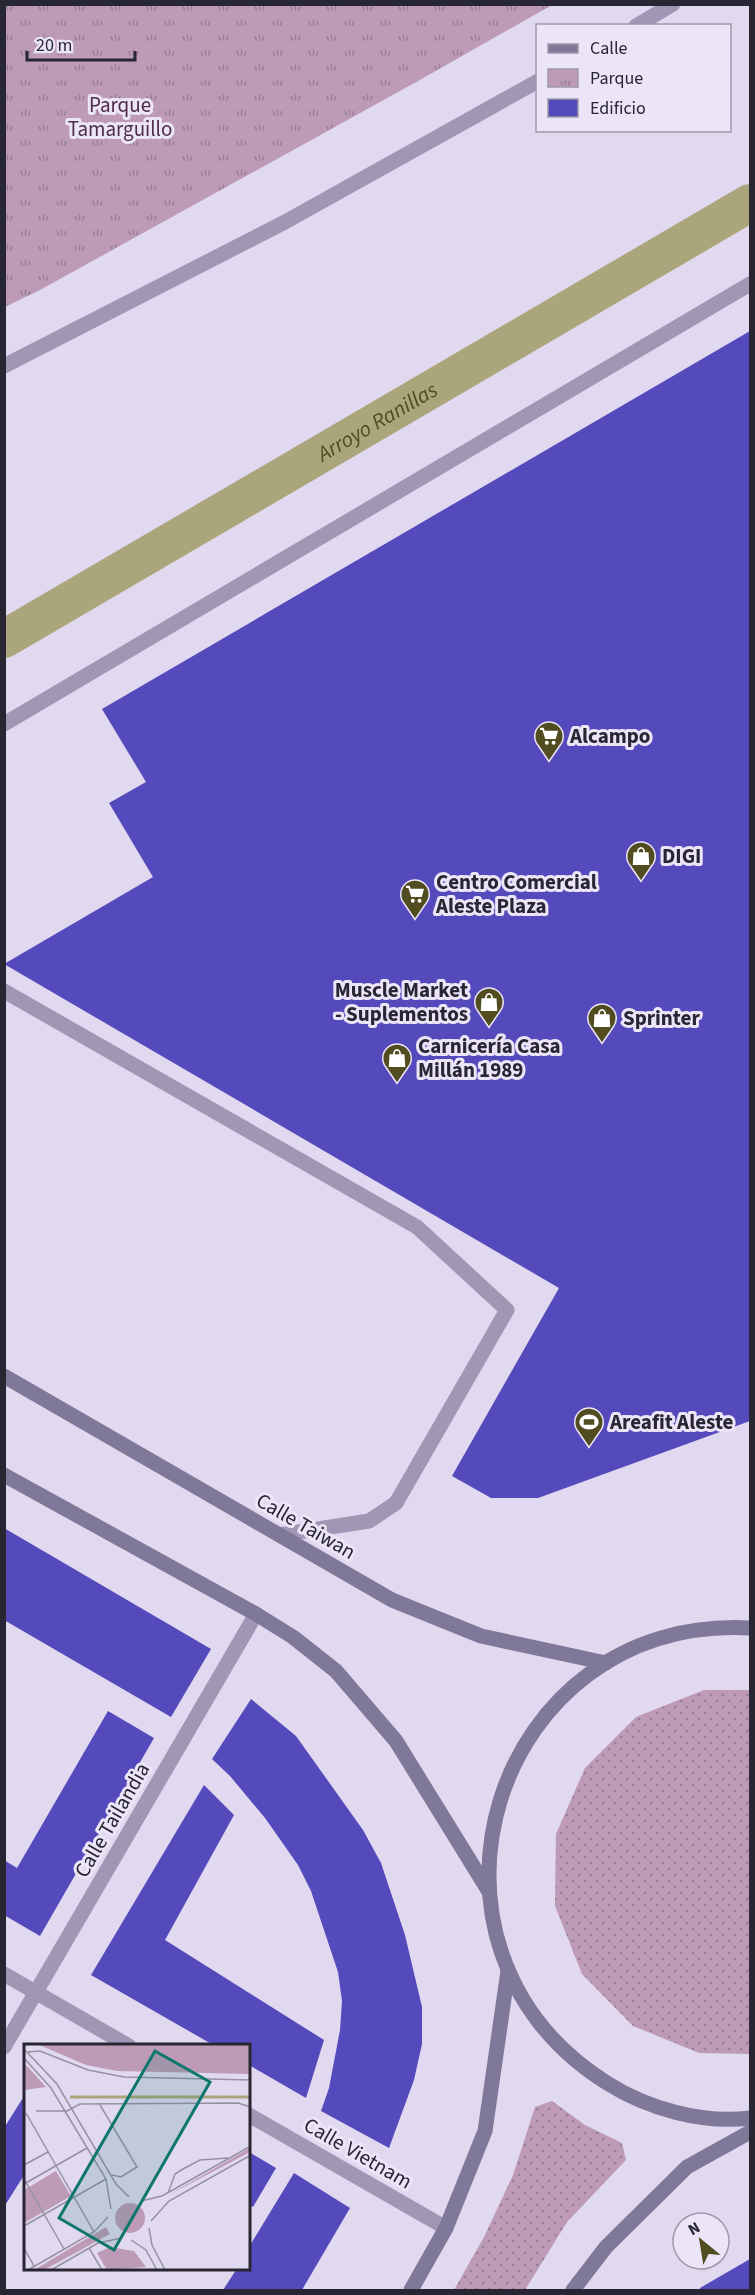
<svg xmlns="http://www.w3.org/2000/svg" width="755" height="2295" font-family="'Source Sans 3',sans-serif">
<defs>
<pattern id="grass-dots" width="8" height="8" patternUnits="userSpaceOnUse" patternTransform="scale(1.5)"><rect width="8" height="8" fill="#bd9bb6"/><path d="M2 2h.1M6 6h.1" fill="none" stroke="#9a7e95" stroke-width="1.8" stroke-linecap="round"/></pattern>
<pattern id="park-tufts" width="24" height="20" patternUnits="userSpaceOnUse" patternTransform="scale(1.5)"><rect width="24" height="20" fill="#bd9bb6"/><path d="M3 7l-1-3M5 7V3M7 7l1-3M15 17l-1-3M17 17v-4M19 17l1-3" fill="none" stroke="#9a7e95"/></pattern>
</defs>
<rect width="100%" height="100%" fill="#e1d9ef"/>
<!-- grass -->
<g fill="url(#grass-dots)">
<path d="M704 1690H750V2054L699 2053 633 2026 582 1974 555 1906 556 1834 585 1768 636 1717Z"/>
<path d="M552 2101 585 2125 622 2143 626 2160 567 2222 525 2290H454L484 2237 513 2175 535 2107Z"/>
</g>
<!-- park -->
<path fill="url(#park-tufts)" d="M5 4H552V5L418 81 40 290 5 307Z"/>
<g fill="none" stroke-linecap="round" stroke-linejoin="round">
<!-- canal -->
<path stroke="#aaa57a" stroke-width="38" id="s1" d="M4 639 750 203"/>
</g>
<!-- building -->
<g fill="#554abc">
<path d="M750 331V1421L538 1498H491L452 1476 559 1288 4 964 153 877 109 803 146 782 102 709Z"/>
<path d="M4 1528 211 1649 171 1717 4 1620Z"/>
<path d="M251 1699 296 1736 363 1830 381 1863 405 1935 422 2007V2044L414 2080 389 2148 321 2111 329 2088 340 2030 342 2001 338 1972 311 1891 298 1865 265 1818 230 1776 212 1759Z"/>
<path d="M108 1711 154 1738 40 1936 4 1915V1860L17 1868Z"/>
<path d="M204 1785 234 1815 165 1940 324 2040 306 2098 249 2065V2046H215L91 1975Z"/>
<path d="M26 2093V2172L4 2207V2128Z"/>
<path d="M249 2152 276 2168 253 2207 249 2205Z"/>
<path d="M294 2173 350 2208 302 2290H223L236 2270H249V2247Z"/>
<path d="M750 2259V2290H699L700 2288Z"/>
</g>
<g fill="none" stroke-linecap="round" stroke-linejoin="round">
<!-- lane -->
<g stroke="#a097b4" stroke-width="15">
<path d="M4 724 750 284"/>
<path d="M4 991 417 1227 507 1310 396 1503 369 1521 279 1535"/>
</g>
<!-- street -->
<g stroke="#a097b4" stroke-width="15">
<path d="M636 26 673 4"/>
<path d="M4 366 285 222 538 81"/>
<path d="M4 1974 129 2046"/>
<path d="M4 2047 256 1614"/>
<path d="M249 2115 446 2228"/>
</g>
<!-- secondary -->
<g stroke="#7f7899" stroke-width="15">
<path d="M4 1376 392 1600 481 1636 606 1663"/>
<path d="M4 1475 256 1614 293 1637 336 1671 396 1741 488 1890"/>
<path d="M750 1628C494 1614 389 1946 607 2083 648 2109 703 2124 750 2118"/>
<path d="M411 2290 446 2228 485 2131 508 1971"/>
<path d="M573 2290 606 2247 687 2167 750 2132"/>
</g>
</g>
<!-- icons -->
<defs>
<g id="supermarket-pin" transform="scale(1.5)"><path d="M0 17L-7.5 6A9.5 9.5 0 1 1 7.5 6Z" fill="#514d20" stroke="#ece5f7"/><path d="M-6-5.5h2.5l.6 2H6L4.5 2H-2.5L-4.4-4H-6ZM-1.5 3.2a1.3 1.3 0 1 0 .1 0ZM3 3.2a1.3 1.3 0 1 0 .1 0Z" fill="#fff"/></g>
<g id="shop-pin" transform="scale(1.5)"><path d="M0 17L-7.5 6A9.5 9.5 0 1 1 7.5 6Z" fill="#514d20" stroke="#ece5f7"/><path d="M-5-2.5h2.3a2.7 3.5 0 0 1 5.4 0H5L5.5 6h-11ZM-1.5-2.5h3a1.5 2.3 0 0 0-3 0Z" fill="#fff"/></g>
<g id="stadium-pin" transform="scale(1.5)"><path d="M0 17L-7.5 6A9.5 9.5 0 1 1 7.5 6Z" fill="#514d20" stroke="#ece5f7"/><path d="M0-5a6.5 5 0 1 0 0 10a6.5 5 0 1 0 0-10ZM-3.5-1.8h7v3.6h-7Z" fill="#fff"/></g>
</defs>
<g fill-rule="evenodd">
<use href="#supermarket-pin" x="549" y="736"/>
<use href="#shop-pin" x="641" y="856"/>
<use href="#supermarket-pin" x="415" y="894"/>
<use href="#shop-pin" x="489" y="1002"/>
<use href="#shop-pin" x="602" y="1018"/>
<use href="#shop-pin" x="397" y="1058"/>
<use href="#stadium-pin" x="589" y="1422"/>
</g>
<g text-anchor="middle" stroke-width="6" stroke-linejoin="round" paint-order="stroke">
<!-- park labels -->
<g font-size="21" fill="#4f2c47" stroke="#ece5f7">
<text x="120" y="112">Parque<tspan x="120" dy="24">Tamarguillo</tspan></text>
</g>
<!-- poi labels -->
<g font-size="21" font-weight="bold" fill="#282633" stroke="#ece5f7" text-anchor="start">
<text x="570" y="743">Alcampo</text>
<text x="662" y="863">DIGI</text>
<text x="436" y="889">Centro Comercial<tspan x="436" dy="24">Aleste Plaza</tspan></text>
<text x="468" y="997" text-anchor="end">Muscle Market<tspan x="468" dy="24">- Suplementos</tspan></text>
<text x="623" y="1025">Sprinter</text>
<text x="418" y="1053">Carnicería Casa<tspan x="418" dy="24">Millán 1989</tspan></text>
<text x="610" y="1429">Areafit Aleste</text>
</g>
<!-- street labels -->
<g font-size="21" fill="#282633" stroke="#ece5f7">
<text transform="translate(306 1526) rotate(30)" y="7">Calle Taiwan</text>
<text transform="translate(112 1820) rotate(-60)" y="7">Calle Tailandia</text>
<text transform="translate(358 2153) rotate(30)" y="7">Calle Vietnam</text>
</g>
<!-- water labels -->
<g font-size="22" font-style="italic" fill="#514d20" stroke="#ece5f7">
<text dy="8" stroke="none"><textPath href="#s1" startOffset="432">Arroyo Ranillas</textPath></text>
</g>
</g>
<!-- overview -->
<g transform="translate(24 2044)">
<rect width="226" height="226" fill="#e1d9ef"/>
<path d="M226 104V108L143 152ZM91 174a15 15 0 1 1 30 0a15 15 0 1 1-30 0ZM82 183 86 190 20 226H10ZM86 203 110 207 122 223 83 226 73 209Z" fill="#bd9bb6"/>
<path d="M13 0H226V30L93 27 62 21ZM0 20 4 23 22 43 0 46ZM32 127 47 152 0 179V146Z" fill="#bd9bb6"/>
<path fill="none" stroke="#aaa57a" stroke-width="3" d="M46 53H227"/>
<path fill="none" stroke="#9791a4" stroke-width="1.5" d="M0 5 33 40 92 140 105 153M4 8 16 7 64 26 100 33 227 36M0 14 27 44 82 135 87 165M76 61 113 123 97 133 88 131M12 67H43L56 60 214 59 227 63M2 69 70 188M0 121 24 108M0 135 40 205M0 140 63 104M144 149 151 130 159 125 176 116 204 114M117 157 138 152 227 102M127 177 145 157 227 111M0 182 82 135M125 184 128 201 141 226M107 196 122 206 133 226M0 204 10 222M65 204 78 226M4 226 70 188 84 173M27 226 74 199 98 194"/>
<path fill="#0f766e" fill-opacity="0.15" stroke="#0f766e" stroke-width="3" d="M131 7 186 38 90 206 35 174Z"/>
<rect width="226" height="226" fill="none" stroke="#282633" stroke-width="3"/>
</g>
<!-- border -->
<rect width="755" height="2295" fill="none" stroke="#282633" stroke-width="12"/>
<!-- legend -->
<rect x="536" y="24" width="195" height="108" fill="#ece5f7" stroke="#9e99a9" stroke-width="1.5"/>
<rect x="548" y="44" width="30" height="9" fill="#7f7899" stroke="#9e99a9" stroke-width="1.5"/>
<text x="590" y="54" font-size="18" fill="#282633">Calle</text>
<rect x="548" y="69" width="30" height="18" fill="url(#park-tufts)" stroke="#9e99a9" stroke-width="1.5"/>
<text x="590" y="84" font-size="18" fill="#282633">Parque</text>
<rect x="548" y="99" width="30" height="18" fill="#554abc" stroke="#9e99a9" stroke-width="1.5"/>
<text x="590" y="114" font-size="18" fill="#282633">Edificio</text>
<!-- north arrow -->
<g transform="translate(701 2241) rotate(330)"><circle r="28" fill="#ece5f7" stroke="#9e99a9" stroke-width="1.5"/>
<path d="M0-4.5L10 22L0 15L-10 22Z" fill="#514d20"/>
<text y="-9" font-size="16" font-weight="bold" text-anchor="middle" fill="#282633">N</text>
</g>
<!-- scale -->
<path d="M27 51v9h108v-9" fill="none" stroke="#282633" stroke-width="3"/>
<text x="36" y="51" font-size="18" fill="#282633" stroke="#ece5f7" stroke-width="4.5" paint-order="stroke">20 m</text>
</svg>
